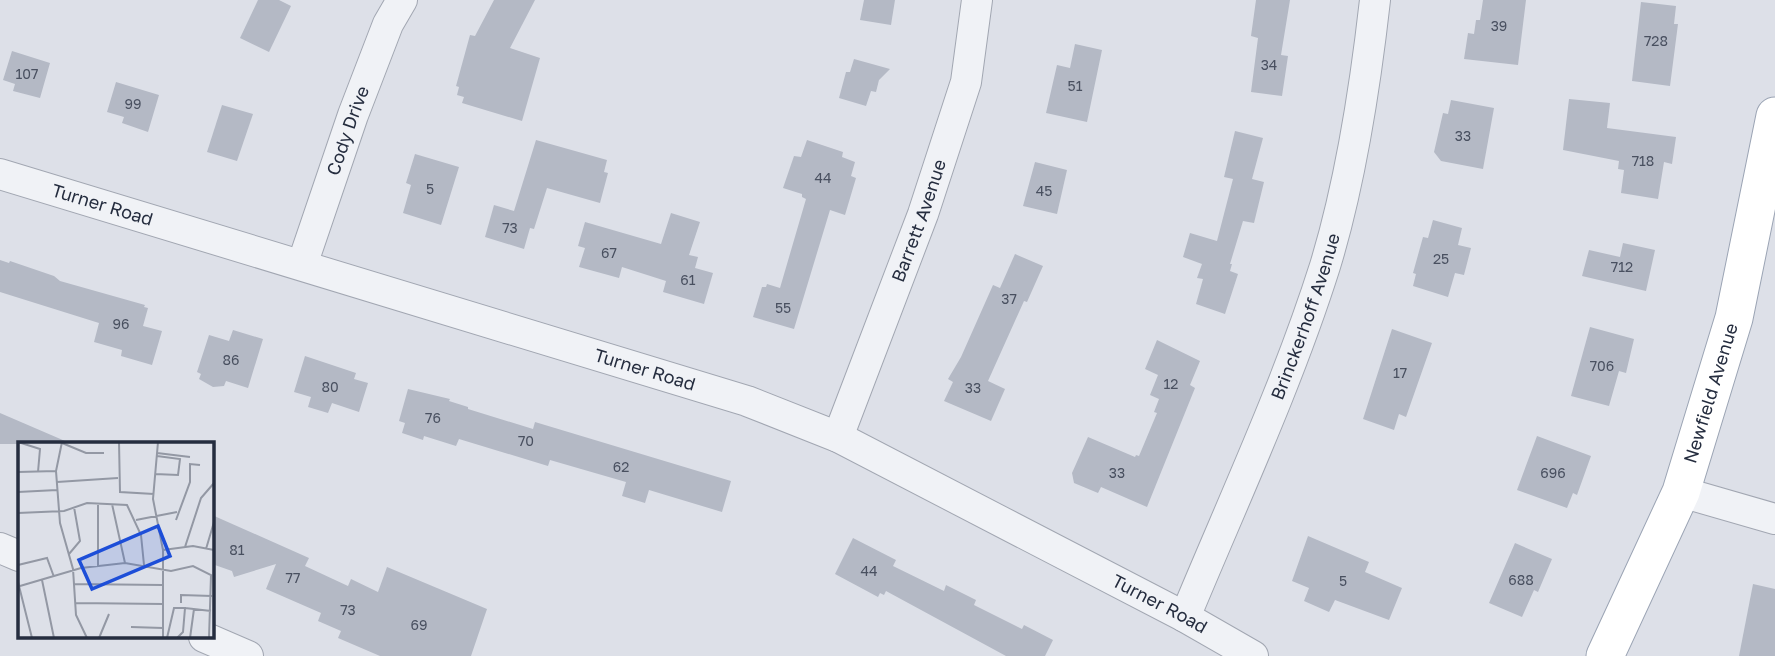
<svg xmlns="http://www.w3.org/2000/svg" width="1775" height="656" font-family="'Golos Text',sans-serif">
<rect width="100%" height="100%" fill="#dde0e8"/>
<!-- building -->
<g fill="#b4b9c5">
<path d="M258 0H279L291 6 269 52 240 38Z"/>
<path d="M494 0H535L510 48 540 58 522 121 462 103 464 97 457 95 459 87 456 86 470 35 475 36Z"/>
<path d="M864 0H895L891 25 860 20Z"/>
<path d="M1256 0H1290L1281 55 1288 56 1282 96 1251 92 1258 38 1251 36Z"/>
<path d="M1483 0H1526L1518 65 1464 59 1468 33 1474 34 1476 20H1480Z"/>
<path d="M1641 2 1676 6 1674 24H1678L1670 86 1632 81Z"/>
<path d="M1075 44 1102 50 1087 122 1046 113 1057 65 1070 68Z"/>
<path d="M12 51 50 63 40 98 13 91 15 84 3 80Z"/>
<path d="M854 59 890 69 879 80 876 92 871 91 866 106 839 98 846 72H850Z"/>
<path d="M116 82 159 95 148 132 122 123 124 117 107 112Z"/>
<path d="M1569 99 1610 103 1607 128 1676 137 1672 164 1664 162 1658 199 1621 193 1624 170 1618 169 1619 161 1563 150Z"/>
<path d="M1451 100 1494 108 1483 169 1441 161 1434 152 1443 113 1448 114Z"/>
<path d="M222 105 253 114 237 161 207 152Z"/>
<path d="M1235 131 1263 138 1252 179 1264 182 1254 223 1243 221 1230 264H1232L1230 271 1238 274 1225 314 1196 304 1203 279 1197 278 1202 264 1183 257 1190 233 1217 241 1233 179 1224 177Z"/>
<path d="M536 140 607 160 604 172 608 173 600 203 547 188 534 229 530 228 524 249 485 237 494 205 514 211Z"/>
<path d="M807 140 843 152 842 157 855 162 851 176 856 178 845 215 830 210 794 329 753 317 762 287H766L767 284 780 288 806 199 802 197V194L783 188 794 156 801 157Z"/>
<path d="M415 154 459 167 441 225 403 213 411 185 406 183Z"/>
<path d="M1035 162 1067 170 1057 214 1023 206Z"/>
<path d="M671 213 700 222 689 255 698 257 695 268 713 273 704 304 663 292 666 281 622 267 619 278 579 267 585 248 578 246 585 222 661 244Z"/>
<path d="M1433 220 1462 228 1458 245 1471 248 1464 275 1455 273 1448 297 1413 286 1416 274 1413 273 1423 237 1428 238Z"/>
<path d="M1623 243 1655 250 1646 291 1582 276 1589 250 1620 257Z"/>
<path d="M1015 254 1043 266 1027 302 1024 301 988 381 1005 389 991 421 944 401 953 382 948 379 961 357 993 285 1000 288Z"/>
<path d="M0 260 9 263 10 261 54 276 60 281 145 305 144 307 148 308 143 326 162 331 152 365 121 356 122 350 94 342 99 323 0 292Z"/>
<path d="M1590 327 1634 339 1626 373 1619 371 1609 406 1571 396Z"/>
<path d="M1392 329 1432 343 1406 417 1399 414 1394 430 1363 419Z"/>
<path d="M233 330 263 339 248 388 226 381 224 386 213 387 199 379 201 374 197 372 209 335 229 341Z"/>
<path d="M1157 340 1200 361 1190 385 1195 388 1147 507 1101 487 1098 493 1074 483 1072 473 1088 437 1135 457 1136 455 1139 456 1157 413 1154 412 1159 399 1150 395 1158 375 1145 369Z"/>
<path d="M305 356 356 373 354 379 368 383 359 412 332 403 328 413 308 407 311 397 294 392Z"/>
<path d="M408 389 450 399 449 401 468 407V409L533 429 535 422 731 481 722 512 649 490 645 503 622 496 626 482 550 460 548 466 459 439 456 446 424 436 423 440 402 433 405 423 399 421Z"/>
<path d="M0 413 72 444H0Z"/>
<path d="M1537 436 1591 456 1577 495 1573 493 1567 508 1517 490Z"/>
<path d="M212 515 309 558 305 566 348 586 351 579 378 592 387 567 487 609 471 656H380L338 638 341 631 318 621 321 613 266 589 276 564 234 577 232 571 212 564Z"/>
<path d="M1308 536 1369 562 1365 572 1402 588 1389 620 1335 600 1329 612 1304 601 1309 588 1292 581Z"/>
<path d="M853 538 896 560 893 566 944 591 946 585 976 600 974 605 1022 629 1024 625 1053 640 1045 656H1006L886 591 884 595 880 593 878 597 835 574Z"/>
<path d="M1515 543 1552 559 1538 592 1534 590 1522 617 1489 603Z"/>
<path d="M1753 584 1775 589V656H1739Z"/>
</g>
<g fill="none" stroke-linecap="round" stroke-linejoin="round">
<!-- minor casing -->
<g stroke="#a2a7b2" stroke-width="32">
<g id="minor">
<path id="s1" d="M0 174 747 401 838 437 1185 617 1253 656"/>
<path id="s2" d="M302 265 353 115 388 24 402 0"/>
<path id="s3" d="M838 437 923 214 966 82 977 0"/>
<path d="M1681 492 1775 519"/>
<path d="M0 548 19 556"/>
<path id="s4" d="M1185 617C1233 501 1287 386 1325 266 1351 181 1365 89 1375 0"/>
<path d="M204 637 248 656"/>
</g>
</g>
<!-- major casing -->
<g stroke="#9ba4b4" stroke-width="39">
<g id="major">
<path id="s5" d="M1605 656 1681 492 1734 318 1775 116"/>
</g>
</g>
<!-- minor -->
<use href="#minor" stroke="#f0f2f6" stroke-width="30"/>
<!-- major -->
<use href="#major" stroke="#fff" stroke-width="37"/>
</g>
<g text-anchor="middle" stroke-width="7" stroke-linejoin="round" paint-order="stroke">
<!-- number labels -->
<g font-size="14" fill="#495060">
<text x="1499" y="31">39</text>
<text x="1656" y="46">728</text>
<text x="1269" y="70">34</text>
<text x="27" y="79">107</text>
<text x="1075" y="91">51</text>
<text x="133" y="109">99</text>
<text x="1463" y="141">33</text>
<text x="1643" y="166">718</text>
<text x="823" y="183">44</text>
<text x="430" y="194">5</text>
<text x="1044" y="196">45</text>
<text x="510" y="233">73</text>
<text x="609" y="258">67</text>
<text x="1441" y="264">25</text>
<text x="1622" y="272">712</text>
<text x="688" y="285">61</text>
<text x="1009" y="304">37</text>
<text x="783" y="313">55</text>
<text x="121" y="329">96</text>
<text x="231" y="365">86</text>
<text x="1602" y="371">706</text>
<text x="1400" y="378">17</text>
<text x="1171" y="389">12</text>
<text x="330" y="392">80</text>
<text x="973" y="393">33</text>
<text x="433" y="423">76</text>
<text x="526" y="446">70</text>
<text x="621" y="472">62</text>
<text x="1117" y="478">33</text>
<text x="1553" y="478">696</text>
<text x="237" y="555">81</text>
<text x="869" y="576">44</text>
<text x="293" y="583">77</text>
<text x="1521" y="585">688</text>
<text x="1343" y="586">5</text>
<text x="348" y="615">73</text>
<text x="419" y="630">69</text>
</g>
<!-- street labels -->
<g font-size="18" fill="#252d3f" stroke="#ecf0f5">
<text dy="6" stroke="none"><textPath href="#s2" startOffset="142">Cody Drive</textPath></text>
<text dy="6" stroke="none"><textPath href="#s1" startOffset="107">Turner Road</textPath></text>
<text dy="6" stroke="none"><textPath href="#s3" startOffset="231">Barrett Avenue</textPath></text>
<text dy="6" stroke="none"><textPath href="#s4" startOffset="324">Brinckerhoff Avenue</textPath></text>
<text dy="6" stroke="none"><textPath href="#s1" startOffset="674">Turner Road</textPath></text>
<text dy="6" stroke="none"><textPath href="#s5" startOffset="284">Newfield Avenue</textPath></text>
<text dy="6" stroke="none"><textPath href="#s1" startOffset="1241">Turner Road</textPath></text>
</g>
</g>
<!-- overview -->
<g transform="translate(18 442)">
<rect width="196" height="196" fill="#dde0e8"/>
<path fill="none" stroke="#9398a4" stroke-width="2" d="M0 0 22 7 20 30M44 0 38 29 42 81 55 127 58 173 69 196M101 0 102 50 136 52M140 0 135 57 145 108V196M44 1 68 11H86M139 11 172 15M0 30 38 29M137 32 160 33 162 17 139 14M39 40 100 36M0 50 39 48M80 62V124M94 62 107 121M0 71 46 69 69 61 109 63 123 93 126 123M118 78 159 70M158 78 172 40V22L182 23M167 105 183 56 196 41M188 107 196 80M145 108 175 104 196 108M51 112 62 99 56 65M0 123 29 116 36 135M24 138 36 196M0 140 14 196M56 142 144 143M2 144 63 126 107 121 153 129 175 124 193 133 191 196M57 161 145 162M163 161V153L194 154M167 166 193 169M113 185 145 186M81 196 91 172M149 196 156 166H167L165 190 159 196M172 196 176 167"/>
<path fill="#1d4ed8" fill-opacity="0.15" stroke="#1d4ed8" stroke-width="3.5" d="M140 84 152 114 74 147 61 118Z"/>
<rect width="196" height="196" fill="none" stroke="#252d3f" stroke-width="3.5"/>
</g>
</svg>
